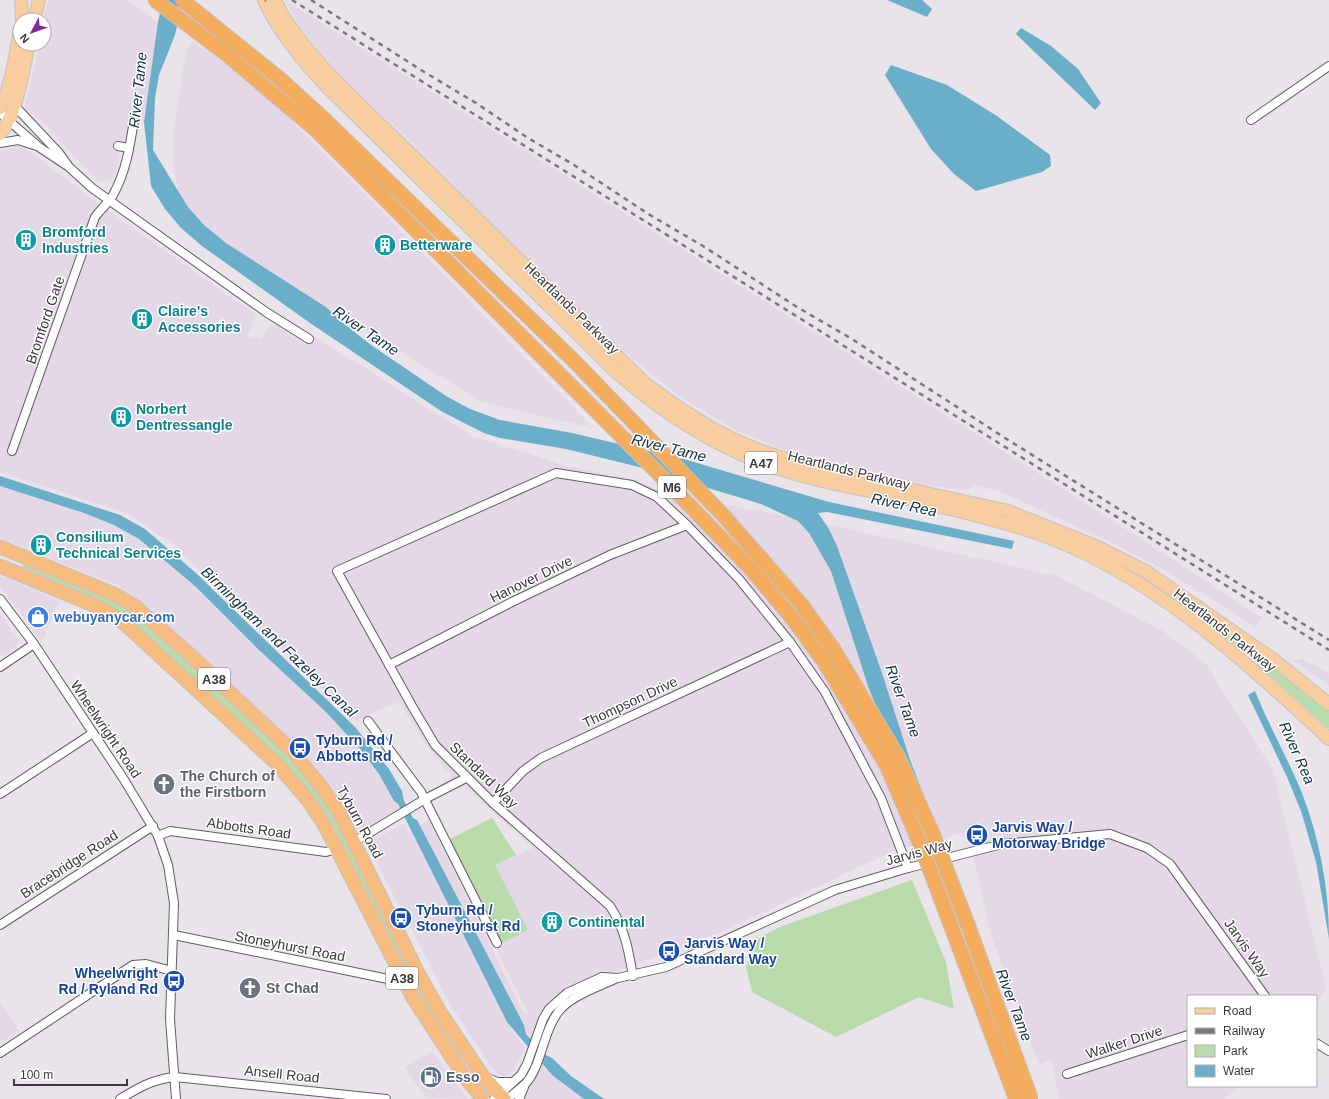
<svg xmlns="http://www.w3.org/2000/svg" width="1329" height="1099" font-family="Arial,sans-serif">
<rect width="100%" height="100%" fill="#e9e3ea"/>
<!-- built -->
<g fill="#e4d8e6">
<path d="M49 0H127L158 22 144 122 128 121 127 138 117 141 116 148 119 156 116 174 109 181H97L42 121 24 109 40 44H44V14Z"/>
<path d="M285 0 978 435 1118 524 1262 618 1255 627 1168 572 1113 543 1001 492 975 485 967 490 921 485 805 458 735 430 677 394 611 341 529 262 385 117 339 75 300 28Z"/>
<path d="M193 41 216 57 285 114 385 214 593 428 482 402 327 307 226 243 204 225 188 207 179 192 174 172 173 136 186 51Z"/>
<path d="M18 147 25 148 114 215 254 313 255 317 248 336 261 339 269 327 276 325 306 346 314 336 472 436 567 466 635 480 663 492 839 527 1057 576 1163 631 1205 663 1273 770 1326 989 1316 1005V996H1188V1086H1242L1224 1099H1059L1052 1060 1039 1065 991 935 974 859 963 833 893 851 726 930 602 977 558 1000 535 1042 527 1033 525 1023 520 1016 507 1022 525 1049 514 1070 509 1075 500 1076 492 1067 446 997 367 843 404 824 408 831 429 820 524 1014 528 1012 495 947 528 930 495 865 533 848 463 786 444 795 438 787 451 777V775L433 755 399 702 371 713 356 721 172 544 129 514 0 472V152L4 149Z"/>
<path d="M0 486 83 513 114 525 139 539 157 553 195 586 259 650 326 712 361 750 379 774 394 801 403 813 398 809 359 833 332 787 307 756 149 608 119 586 0 538Z"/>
<path d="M0 578H7L60 601 42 642 0 586Z"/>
<path d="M0 614 19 640 15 648 0 658Z"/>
<path d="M1303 659 1329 673V686L1294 660Z"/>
<path d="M0 1002 19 1031 0 1043Z"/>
<path d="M432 1051 448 1073 468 1099 426 1098 405 1068Z"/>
<path d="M537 1060 552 1075 584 1099H525L526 1083Z"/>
</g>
<!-- green -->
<g fill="#b9daab">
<path d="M25 563 123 604 151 625 289 756 327 800 440 1025 451 1044 450 1045 428 1016 332 824 320 805 292 772 272 751 169 655 121 614 96 599 22 567Z"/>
<path d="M1202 618 1265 660 1329 708V729L1243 651 1201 620Z"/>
<path d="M492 818 516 855 495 865 528 930 500 944 448 840Z"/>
<path d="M912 880 946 962 954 1009 919 997 836 1037 752 992 746 967 759 938 780 927Z"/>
</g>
<!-- water -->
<g fill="#6baec9">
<path d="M163 0H183L175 35 159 75 155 98 153 150 188 207 204 225 226 243 326 307 343 323 371 345 446 396 470 409 500 420 572 433 687 460 829 502 1014 541 1012 549 827 512 818 513 829 529 837 546 882 673 910 760 977 932 1038 1099H1026L919 811 869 689 831 571 809 533 798 521 761 504 635 466 566 449 500 438 484 433 466 424 441 411 310 323 202 246 181 228 165 209 151 186 144 122 158 22Z"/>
<path d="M887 0H922L932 9 927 17Z"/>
<path d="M1021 28 1051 46 1078 69 1101 103 1095 110 1016 34Z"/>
<path d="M891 65 947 85 997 116 1050 155 1051 166 1042 172 976 191 954 174 931 149 885 75Z"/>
<path d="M0 476 120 515 145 529 197 574 355 727 389 769 402 791 404 801 413 818 417 820 524 1025 526 1034 546 1055 552 1058 571 1076 604 1099H584L552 1075 507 1022 398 804 394 801 379 774 361 750 326 712 259 650 195 586 139 539 114 525 84 513 0 486Z"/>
<path d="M1255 691C1269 726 1288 759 1302 793 1320 840 1329 889 1329 939L1316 862 1301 811 1287 777 1248 695Z"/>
</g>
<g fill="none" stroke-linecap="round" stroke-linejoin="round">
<!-- minor casing -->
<g stroke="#625c63" stroke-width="10">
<g id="minor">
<path d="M12 103 59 153 69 167 92 188 266 312 309 339"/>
<path d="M0 113 39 147 66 165"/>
<path d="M1251 120 1329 66"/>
<path d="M0 143 18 140 37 146"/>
<path d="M118 146 129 148"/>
<path d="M12 451 95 217C100 210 109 202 113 195 126 172 130 146 134 120"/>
<path d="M0 599 34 644 123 778 158 836 168 865 174 903 170 1019 176 1099"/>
<path d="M389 665 516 600 610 555 687 525"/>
<path d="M0 667 34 644"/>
<path d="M368 721 421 792 497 943"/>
<path d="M0 794 93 733"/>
<path d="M493 803 523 771 541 758 790 642"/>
<path d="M158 836 170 831 326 852 337 849"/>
<path d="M354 842 425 799 466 778"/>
<path d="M0 925 153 826"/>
<path d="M174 935 388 979 400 973"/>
<path d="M633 976C628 948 625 929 610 906L493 803 435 745 412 706 337 571 556 473 632 485 657 497 687 525 739 579 790 642 825 692 881 798 908 868"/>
<path d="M1316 1043 1329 1051"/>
<path d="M0 1053 133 965 146 964 172 971"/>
<path d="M1067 1074 1188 1035"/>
<path d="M488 1078 497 1082H513"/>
<path d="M120 1099C138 1088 153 1079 175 1077L386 1099"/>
<path d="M494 1099 521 1075 527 1064 543 1019 549 1009 567 993 602 977 618 978 666 967 835 890 908 868 1002 844 1110 834 1147 848 1170 864 1265 996"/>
<path d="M507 1099C513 1094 520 1089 526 1083 541 1067 543 1031 559 1011 572 995 599 987 617 978"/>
<path d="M519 1099 524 1087"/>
</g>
</g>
<!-- primary casing -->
<g stroke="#c4c3c4" stroke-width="14">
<g id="primary">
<path d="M21 0 22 20"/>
<path d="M264 0C279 33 302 60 326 86L615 371C658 409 705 441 760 462 798 477 839 485 879 493 933 505 987 516 1039 534 1149 573 1244 660 1329 739"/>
<path d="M275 0C289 30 312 55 334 79L646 384 678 407 710 427 735 440 761 451 826 471 1008 511 1098 547 1147 572 1274 660 1329 704"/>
<path d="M34 20 39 0"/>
<path d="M0 108C12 84 15 55 20 29"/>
<path d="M0 134C19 108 22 75 29 44"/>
</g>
</g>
<!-- trunk casing -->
<g stroke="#c4c3c4" stroke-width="15">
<g id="trunk">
<path d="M0 547 116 595 136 607 187 652 292 751 321 786 339 812 418 973 440 1012 482 1075 504 1099"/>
<path d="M0 566 105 610 126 625 277 764 307 799 324 824 413 998 464 1076 483 1099"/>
</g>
</g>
<!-- minor -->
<use href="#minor" stroke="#fff" stroke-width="8"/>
<!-- primary -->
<use href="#primary" stroke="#f8cd9f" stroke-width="12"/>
<!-- trunk -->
<use href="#trunk" stroke="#f6bc7f" stroke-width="13"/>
<!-- rail -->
<g stroke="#7b787c" stroke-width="2.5" stroke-dasharray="5 5" stroke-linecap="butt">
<path d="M265 0 266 1"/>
<path d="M292 0 1329 650"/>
<path d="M311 0 421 70 476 103 528 138 574 165 650 215 703 246 797 307 852 339 1005 438 1329 640"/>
</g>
<!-- motorway-bridge casing -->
<g stroke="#c4c3c4" stroke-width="16" stroke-linecap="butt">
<g id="motorway-bridge">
<path d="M155 0 226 54 317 131 665 480 751 569 793 619 823 660 887 766 921 846 1016 1099"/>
<path d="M182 0 280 79 326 121 575 362 723 515 801 604 834 650 898 757 932 832 969 928 1031 1099"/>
</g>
</g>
<!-- motorway-bridge -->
<use href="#motorway-bridge" stroke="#f4ac5f" stroke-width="14"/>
</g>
<!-- icons -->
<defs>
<g id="building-disc" transform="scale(1.15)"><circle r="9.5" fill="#0f9aa8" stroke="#fff"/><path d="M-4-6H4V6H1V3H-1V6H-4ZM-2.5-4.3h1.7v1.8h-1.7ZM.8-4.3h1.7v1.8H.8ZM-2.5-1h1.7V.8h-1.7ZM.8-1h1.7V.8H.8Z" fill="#fff"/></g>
<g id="shop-disc" transform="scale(1.15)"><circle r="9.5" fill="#3f7fe0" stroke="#fff"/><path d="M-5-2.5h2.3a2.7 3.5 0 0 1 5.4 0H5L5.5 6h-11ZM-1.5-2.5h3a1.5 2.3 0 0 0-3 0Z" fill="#fff"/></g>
<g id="bus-disc" transform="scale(1.15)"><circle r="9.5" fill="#1a4fb4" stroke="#fff"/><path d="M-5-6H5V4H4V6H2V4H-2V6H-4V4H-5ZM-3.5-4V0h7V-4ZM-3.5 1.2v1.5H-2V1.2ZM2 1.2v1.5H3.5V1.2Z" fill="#fff"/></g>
<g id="church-disc" transform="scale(1.15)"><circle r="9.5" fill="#6b7280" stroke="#fff"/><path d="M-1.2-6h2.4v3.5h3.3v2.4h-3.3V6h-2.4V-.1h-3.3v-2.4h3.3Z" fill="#fff"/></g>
<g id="fuel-disc" transform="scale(1.15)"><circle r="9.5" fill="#5c6f8a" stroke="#fff"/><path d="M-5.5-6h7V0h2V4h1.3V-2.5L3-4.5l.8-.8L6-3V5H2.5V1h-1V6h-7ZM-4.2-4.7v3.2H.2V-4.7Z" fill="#fff"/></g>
</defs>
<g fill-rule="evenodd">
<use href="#building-disc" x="26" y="240"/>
<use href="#building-disc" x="385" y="245"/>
<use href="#building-disc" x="142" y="319"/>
<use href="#building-disc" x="121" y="417"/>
<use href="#building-disc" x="41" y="545"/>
<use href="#shop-disc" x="38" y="617"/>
<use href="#bus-disc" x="300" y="748"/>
<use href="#church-disc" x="164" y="784"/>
<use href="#bus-disc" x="977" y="835"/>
<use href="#bus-disc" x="401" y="918"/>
<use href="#building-disc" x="552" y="922"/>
<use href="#bus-disc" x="669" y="951"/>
<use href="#bus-disc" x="174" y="981"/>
<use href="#church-disc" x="250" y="988"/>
<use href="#fuel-disc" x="431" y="1077"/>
</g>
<g text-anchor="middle" stroke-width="3" stroke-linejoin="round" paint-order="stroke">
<!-- shield labels -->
<g fill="#fff" stroke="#757476" stroke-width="1">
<rect x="745" y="452" width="32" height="22" rx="3"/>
<rect x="658" y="476" width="28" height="22" rx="3"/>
<rect x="198" y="668" width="32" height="22" rx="3"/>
<rect x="386" y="967" width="32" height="22" rx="3"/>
</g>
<g font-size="13" font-weight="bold" fill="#3a383b">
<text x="761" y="468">A47</text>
<text x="672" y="492">M6</text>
<text x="214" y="684">A38</text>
<text x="402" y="983">A38</text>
</g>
<!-- culture labels -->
<g font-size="14" font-weight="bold" fill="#0d838f" stroke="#fff" text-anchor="start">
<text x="42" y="237">Bromford<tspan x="42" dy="16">Industries</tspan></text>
<text x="400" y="250">Betterware</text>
<text x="158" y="316">Claire's<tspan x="158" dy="16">Accessories</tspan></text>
<text x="136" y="414">Norbert<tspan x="136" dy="16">Dentressangle</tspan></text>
<text x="56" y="542">Consilium<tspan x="56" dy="16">Technical Services</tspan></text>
<text x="568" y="927">Continental</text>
</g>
<!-- street labels -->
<g font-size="14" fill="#3a383b" stroke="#fff">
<text transform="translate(572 308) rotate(44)" y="5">Heartlands Parkway</text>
<text transform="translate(45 320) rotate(-71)" y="5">Bromford Gate</text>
<text transform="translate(849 470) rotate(14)" y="5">Heartlands Parkway</text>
<text transform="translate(531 579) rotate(-26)" y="5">Hanover Drive</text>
<text transform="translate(1225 630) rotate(38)" y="5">Heartlands Parkway</text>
<text transform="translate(630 702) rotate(-25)" y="5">Thompson Drive</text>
<text transform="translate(106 729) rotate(56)" y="5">Wheelwright Road</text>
<text transform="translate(484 775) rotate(44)" y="5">Standard Way</text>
<text transform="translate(360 822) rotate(61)" y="5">Tyburn Road</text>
<text transform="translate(249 828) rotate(8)" y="5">Abbotts Road</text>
<text transform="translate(919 852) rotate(-15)" y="5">Jarvis Way</text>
<text transform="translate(69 864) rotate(-33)" y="5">Bracebridge Road</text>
<text transform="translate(290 946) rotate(11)" y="5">Stoneyhurst Road</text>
<text transform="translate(1247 948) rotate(55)" y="5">Jarvis Way</text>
<text transform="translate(1124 1042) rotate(-18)" y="5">Walker Drive</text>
<text transform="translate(282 1074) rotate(6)" y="5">Ansell Road</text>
</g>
<!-- shop labels -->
<g font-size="14" font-weight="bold" fill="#366cbe" stroke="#fff" text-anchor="start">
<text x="54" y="622">webuyanycar.com</text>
</g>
<!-- transit labels -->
<g font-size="14" font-weight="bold" fill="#164399" stroke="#fff" text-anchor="start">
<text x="316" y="745">Tyburn Rd /<tspan x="316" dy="16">Abbotts Rd</tspan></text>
<text x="992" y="832">Jarvis Way /<tspan x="992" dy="16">Motorway Bridge</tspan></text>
<text x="416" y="915">Tyburn Rd /<tspan x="416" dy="16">Stoneyhurst Rd</tspan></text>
<text x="684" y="948">Jarvis Way /<tspan x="684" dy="16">Standard Way</tspan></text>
<text x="158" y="978" text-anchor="end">Wheelwright<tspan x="158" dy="16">Rd / Ryland Rd</tspan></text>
</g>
<!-- worship labels -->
<g font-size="14" font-weight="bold" fill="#5b616d" stroke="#fff" text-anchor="start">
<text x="180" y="781">The Church of<tspan x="180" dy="16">the Firstborn</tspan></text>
<text x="266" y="993">St Chad</text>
</g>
<!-- service labels -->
<g font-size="14" font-weight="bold" fill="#4e5e75" stroke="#fff" text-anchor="start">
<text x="446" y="1082">Esso</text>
</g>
<!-- water labels -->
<g font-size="15" font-style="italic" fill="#10313d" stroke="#fff">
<text transform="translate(138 90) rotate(-84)" y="5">River Tame</text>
<text transform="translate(366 331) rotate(34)" y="5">River Tame</text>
<text transform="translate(669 448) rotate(14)" y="5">River Tame</text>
<text transform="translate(904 505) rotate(12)" y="5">River Rea</text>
<text transform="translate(279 642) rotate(44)" y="5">Birmingham and Fazeley Canal</text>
<text transform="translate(903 701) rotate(70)" y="5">River Tame</text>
<text transform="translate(1297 753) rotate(66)" y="5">River Rea</text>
<text transform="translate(1014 1005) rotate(69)" y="5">River Tame</text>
</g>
</g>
<!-- legend -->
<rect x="1187" y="995" width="130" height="92" fill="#ffffff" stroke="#b0afb1"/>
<rect x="1195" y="1008" width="20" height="6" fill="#f8cd9f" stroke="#b0afb1"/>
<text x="1223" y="1015" font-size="12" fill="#3a383b">Road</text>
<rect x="1195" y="1028" width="20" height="6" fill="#7b787c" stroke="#b0afb1"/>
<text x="1223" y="1035" font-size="12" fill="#3a383b">Railway</text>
<rect x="1195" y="1045" width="20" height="12" fill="#b9daab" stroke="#b0afb1"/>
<text x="1223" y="1055" font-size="12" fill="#3a383b">Park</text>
<rect x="1195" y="1065" width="20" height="12" fill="#6baec9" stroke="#b0afb1"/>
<text x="1223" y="1075" font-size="12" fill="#3a383b">Water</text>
<!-- north arrow -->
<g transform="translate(32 32) rotate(229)"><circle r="19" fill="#ffffff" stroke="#b0afb1"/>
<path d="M0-3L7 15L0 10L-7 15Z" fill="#7d2b9b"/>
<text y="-6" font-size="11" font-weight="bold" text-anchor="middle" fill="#3a383b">N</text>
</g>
<!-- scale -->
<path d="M14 1079v6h113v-6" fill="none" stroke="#3a383b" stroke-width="2"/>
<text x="20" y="1079" font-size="12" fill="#3a383b" stroke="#ffffff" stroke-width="3" paint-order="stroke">100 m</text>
</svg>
